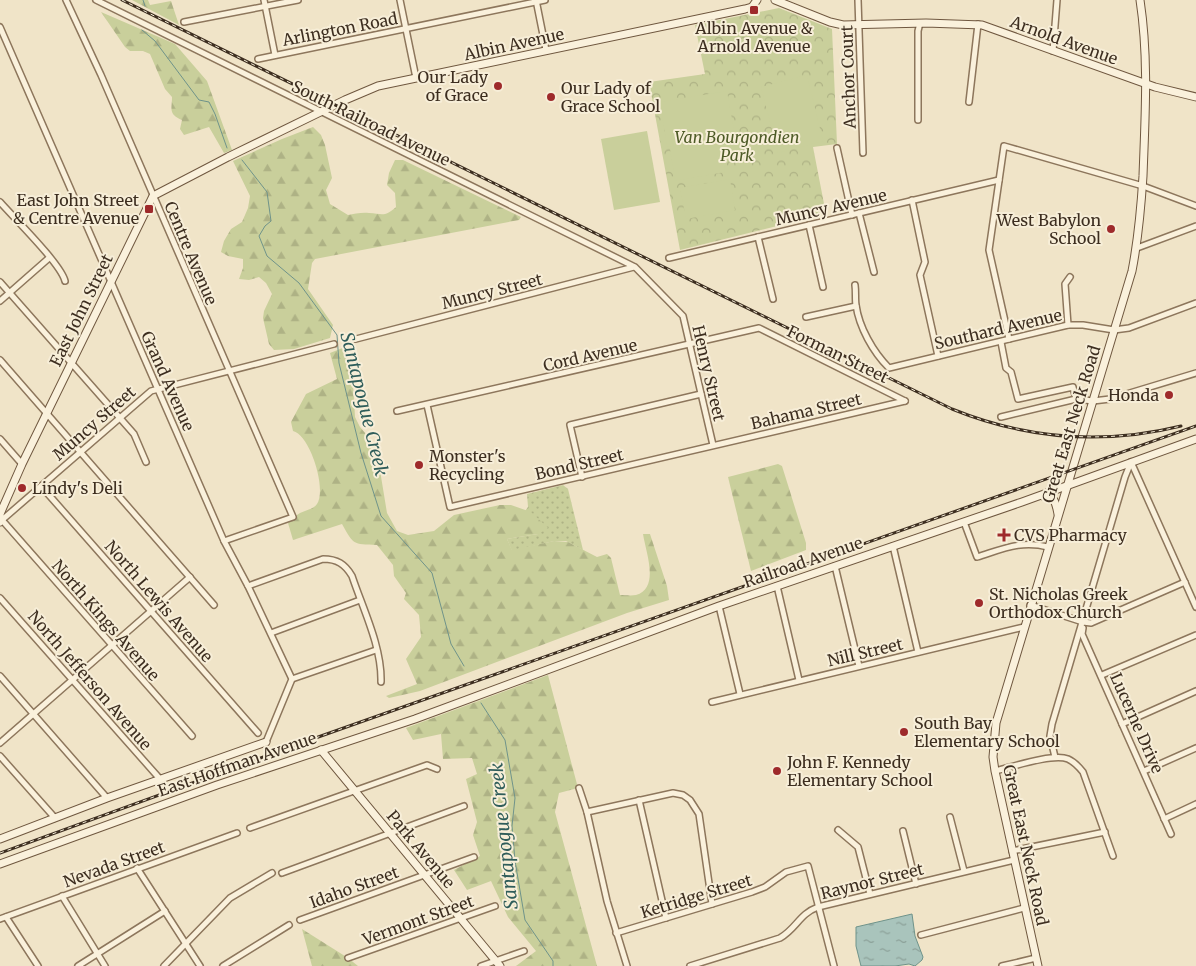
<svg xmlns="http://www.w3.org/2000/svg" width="1196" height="966" font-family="Merriweather,serif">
<defs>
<pattern id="grass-dots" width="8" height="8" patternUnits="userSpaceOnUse" patternTransform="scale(1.25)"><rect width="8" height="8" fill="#c9cf9b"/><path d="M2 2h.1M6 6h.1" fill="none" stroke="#aeb285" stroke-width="1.8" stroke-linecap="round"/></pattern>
<pattern id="forest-firs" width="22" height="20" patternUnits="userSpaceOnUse" patternTransform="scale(1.25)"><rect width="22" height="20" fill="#c9cf9b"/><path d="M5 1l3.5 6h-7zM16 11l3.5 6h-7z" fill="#aeb285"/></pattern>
<pattern id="park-crowns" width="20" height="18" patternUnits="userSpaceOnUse" patternTransform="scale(1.25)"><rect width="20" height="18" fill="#c9cf9b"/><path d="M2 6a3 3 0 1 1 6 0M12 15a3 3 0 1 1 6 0" fill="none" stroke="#aeb285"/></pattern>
<pattern id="water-ripples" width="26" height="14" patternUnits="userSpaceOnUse" patternTransform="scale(1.25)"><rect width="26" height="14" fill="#a9c4bc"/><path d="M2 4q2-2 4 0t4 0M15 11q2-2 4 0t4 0" fill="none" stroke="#8ba098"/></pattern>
</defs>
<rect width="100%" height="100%" fill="#f0e4c8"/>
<!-- grass -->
<path fill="url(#grass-dots)" d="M563 485 568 489 583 550 566 541H554L512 551 507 539 538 534 531 513 525 511 528 507 527 494Z"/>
<!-- forest -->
<g fill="url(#forest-firs)">
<path d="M132 0H148L150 5 171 1 179 25Z"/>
<path d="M101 12 175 44 207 81 232 150 224 153 209 127 184 135 180 129 182 120C168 114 172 109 172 97L165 89 150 54 143 51H130L125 47Z"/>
<path d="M313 127 321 135 325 145 332 178 326 190 330 204 348 215C354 214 362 212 369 213 383 214 385 217 396 207L395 193 387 185 389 173 395 160H403L521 217 519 220 315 259 312 263 308 289 333 325 330 338 294 349 274 350 269 344 263 318 264 311 272 294 266 283 259 277 249 280 239 279 243 268V259L228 256 221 252 224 241 231 229 242 222 248 208 250 196 233 161 282 139Z"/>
<path d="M345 347 351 349 355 417 360 427 376 446 387 513 397 531 408 535 434 531 454 515 500 505H511L531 512 548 528 538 534 507 539 512 550 554 541 568 542 597 557 607 554 611 558 620 595C624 595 631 596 636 595 660 588 646 553 643 534H650L667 586 669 600 627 613 420 691 389 698 386 696 417 684 406 659 421 637 419 615 404 599 406 593 394 576 393 565 377 545C352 544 354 545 342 524L293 540 288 523C292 520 296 515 300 513 306 510 314 509 317 504 327 489 310 435 293 431L291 422 306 394 337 379 330 353Z"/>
<path d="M778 464 782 466 806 543V550L751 571 728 477Z"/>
<path d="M548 675 578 788 559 793 555 812 597 966H516L536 951 508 917 491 881 467 890 454 870 480 856 473 835 477 822 466 779 477 774 472 758 443 759 441 734 413 740 406 728Z"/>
<path d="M302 929 348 958 358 966H312Z"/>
</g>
<!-- park -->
<path fill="url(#park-crowns)" d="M779 8 832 29 837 144 813 147 826 214 680 250 649 82 705 74 695 25Z"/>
<!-- pitch -->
<g fill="#c9cf9b">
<path d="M807 75 823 141 778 153 761 87Z"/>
<path d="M727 91 735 136 667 147 660 102Z"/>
<path d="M647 131 660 202 614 210 601 139Z"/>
<path d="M720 141 725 172 675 181 670 149Z"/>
<path d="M730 179 735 210 686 219 680 188Z"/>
</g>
<!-- water -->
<path fill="url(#water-ripples)" stroke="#6f938a" d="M912 914 915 936 923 957 922 960 915 966 909 964 895 966H861L856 946V927Z"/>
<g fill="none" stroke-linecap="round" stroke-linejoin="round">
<!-- stream -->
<g stroke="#6f938a" stroke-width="1">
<path d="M143 0 145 6"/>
<path d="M142 30 155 41 199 100 209 102 215 114 227 148"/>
<path d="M242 160 267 192 271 221 265 226 259 236 267 256 299 283 337 335 339 363 361 453 381 516 432 573 451 644 464 666"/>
<path d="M481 703 505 740 515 798 512 826 515 861 525 920 553 961V966"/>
</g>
<!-- street casing -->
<g stroke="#8d765c" stroke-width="8">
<g id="street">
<path d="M66 0 101 75 293 517 224 541"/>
<path d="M96 0 635 267 683 316 713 445"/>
<path d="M264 0 275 55"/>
<path d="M400 0 416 78"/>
<path d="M536 0 546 50"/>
<path d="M858 0 863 153"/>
<path d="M184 22 298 0"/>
<path d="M0 27 224 541 248 586 292 679 266 742"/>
<path d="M1053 51 1057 0"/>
<path d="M258 59 545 0"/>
<path d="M969 102 978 24"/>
<path d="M918 120V31L920 23"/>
<path d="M837 148 852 215"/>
<path d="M912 200 925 262 920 275 938 356"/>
<path d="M0 202C14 218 61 264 65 281"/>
<path d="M859 213 874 272"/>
<path d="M809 225 823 287"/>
<path d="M758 237 773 299"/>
<path d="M1137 248 1196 226"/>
<path d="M669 258 999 180"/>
<path d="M0 282 134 434 146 462"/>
<path d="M855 285C856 292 855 299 856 305 859 327 873 352 889 368L1068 325H1083L1114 330 1129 328 1196 303"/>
<path d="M0 301 49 258"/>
<path d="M806 317 856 306"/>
<path d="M1068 325 1065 284 1070 277"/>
<path d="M356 339 634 267"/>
<path d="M1009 339 989 250 1004 146 1143 186 1196 206"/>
<path d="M1001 342 1006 368 1011 372 1018 399 1073 387 1076 399"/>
<path d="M0 360 214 605"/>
<path d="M427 405 450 507 905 401"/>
<path d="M397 411 759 328 905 401"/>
<path d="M1001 417 1076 399 1093 401 1110 399 1196 373"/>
<path d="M0 439 22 464"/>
<path d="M1131 462 1196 607"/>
<path d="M582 477 570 425 701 394"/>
<path d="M41 486 258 733"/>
<path d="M964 522 977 557C1003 549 1021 540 1048 547"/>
<path d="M893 546 918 652"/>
<path d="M835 566 859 666"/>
<path d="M248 586 323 559C337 559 345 564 352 576 363 609 382 647 381 682"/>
<path d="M777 586 799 680"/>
<path d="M0 598 160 779"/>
<path d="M1030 605 1083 622 1091 623 1185 582"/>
<path d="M719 606 740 694"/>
<path d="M1083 628 1082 634 1171 834"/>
<path d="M271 633 360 600"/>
<path d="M1102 675 1196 635"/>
<path d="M0 676 107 798"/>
<path d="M292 679 376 650"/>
<path d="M712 702 1024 627"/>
<path d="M1122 724 1196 691"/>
<path d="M192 736 2 520 151 391 334 344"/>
<path d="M0 743 190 577"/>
<path d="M0 756 55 818"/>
<path d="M1055 757 1050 736 1052 724 1125 477 1131 462"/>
<path d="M995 771C1012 767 1053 753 1068 759 1075 762 1079 767 1083 772L1113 856"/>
<path d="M1144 771 1196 748"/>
<path d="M579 788 587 812 607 901 627 966"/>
<path d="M639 800 666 918"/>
<path d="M587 812 673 793 683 795 690 800 699 814 712 904"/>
<path d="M950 817 964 871"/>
<path d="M1164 819 1196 804"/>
<path d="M250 828 427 765 437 769"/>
<path d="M838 830 858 847 870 894"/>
<path d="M903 831 916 884"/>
<path d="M1012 851 1105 832"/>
<path d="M137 868 200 966"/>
<path d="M282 873 464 806"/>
<path d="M62 896 105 966"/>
<path d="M6 917 38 966"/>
<path d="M0 919 237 833"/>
<path d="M300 920 474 857"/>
<path d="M616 933 752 892 765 887 786 872 808 866 834 966"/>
<path d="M921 935 1024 908"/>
<path d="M348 958 495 906"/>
<path d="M78 966 165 911"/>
<path d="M164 966 230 898 272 873"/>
<path d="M223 966 289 925"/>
<path d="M481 966 524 951"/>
<path d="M690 966 780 938C797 928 799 914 818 907L1014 860"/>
<path d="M1002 966 1036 958"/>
</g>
</g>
<!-- secondary casing -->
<g stroke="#6f573f" stroke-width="9">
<g id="secondary">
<path d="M775 0 830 22 843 25 926 23 982 25 1155 87 1196 97"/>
<path d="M1043 496C1055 495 1056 504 1058 514"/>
<path d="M0 514 22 464 153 196 228 157 345 100 378 86 745 9 752 7 757 0"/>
<path d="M0 516 2 520 0 522"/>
<path d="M321 750 500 966"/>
<path d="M0 839 107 798 266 742"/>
<path d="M0 864 217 785 415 719 719 606 1022 502 1196 439"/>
<path d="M1038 966 995 771 993 757 996 723 1132 271C1138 240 1141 208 1143 176 1145 118 1149 59 1140 0"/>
</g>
</g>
<!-- street -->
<use href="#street" stroke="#faf1dc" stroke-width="5"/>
<!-- secondary -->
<use href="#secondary" stroke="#faf1dc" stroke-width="7"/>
<!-- rail casing -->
<g stroke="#3d2e20" stroke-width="3">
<g id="rail">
<path d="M122 0 952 409C1026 439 1104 445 1181 426"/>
<path d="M0 853 321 736 1196 426"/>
</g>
</g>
<!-- rail -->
<use href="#rail" stroke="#f7eed8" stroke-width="1" stroke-dasharray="4" stroke-linecap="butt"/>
</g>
<!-- markers -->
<g fill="#9e2a2b" stroke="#f7eed8" stroke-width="2">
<rect x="749" y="5" width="10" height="10" rx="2.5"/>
<circle cx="498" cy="86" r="5"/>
<circle cx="551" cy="97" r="5"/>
<rect x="144" y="204" width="10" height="10" rx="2.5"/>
<circle cx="1111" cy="229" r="5"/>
<circle cx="1169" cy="395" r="5"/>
<circle cx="419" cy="465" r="5"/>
<circle cx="22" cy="488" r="5"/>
<path d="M1001.5 527.5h5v5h5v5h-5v5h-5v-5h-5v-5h5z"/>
<circle cx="979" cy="603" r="5"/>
<circle cx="904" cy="732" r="5"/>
<circle cx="777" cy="771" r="5"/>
</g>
<g text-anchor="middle" stroke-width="4" stroke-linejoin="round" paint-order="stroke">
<!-- poi labels -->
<g font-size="16" fill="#3d2e20" stroke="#f7eed8" text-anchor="start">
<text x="754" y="34" text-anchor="middle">Albin Avenue &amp;<tspan x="754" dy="18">Arnold Avenue</tspan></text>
<text x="488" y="83" text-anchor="end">Our Lady<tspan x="488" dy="18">of Grace</tspan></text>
<text x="561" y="94">Our Lady of<tspan x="561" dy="18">Grace School</tspan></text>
<text x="139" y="206" text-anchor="end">East John Street<tspan x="139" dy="18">&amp; Centre Avenue</tspan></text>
<text x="1101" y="226" text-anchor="end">West Babylon<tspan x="1101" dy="18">School</tspan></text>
<text x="1159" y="401" text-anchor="end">Honda</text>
<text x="429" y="462">Monster's<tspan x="429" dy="18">Recycling</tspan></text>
<text x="32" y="494">Lindy's Deli</text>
<text x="1014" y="541">CVS Pharmacy</text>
<text x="989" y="600">St. Nicholas Greek<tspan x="989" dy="18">Orthodox Church</tspan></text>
<text x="914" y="729">South Bay<tspan x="914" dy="18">Elementary School</tspan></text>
<text x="787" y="768">John F. Kennedy<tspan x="787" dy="18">Elementary School</tspan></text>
</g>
<!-- street labels -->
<g font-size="16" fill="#3d2e20" stroke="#f7eed8">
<text transform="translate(340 29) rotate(-11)" y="6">Arlington Road</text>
<text transform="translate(1064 40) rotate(20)" y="6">Arnold Avenue</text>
<text transform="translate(514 44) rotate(-12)" y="6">Albin Avenue</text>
<text transform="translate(848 77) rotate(-92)" y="6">Anchor Court</text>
<text transform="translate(371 123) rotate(26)" y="6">South Railroad Avenue</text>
<text transform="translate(831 207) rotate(-13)" y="6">Muncy Avenue</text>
<text transform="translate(191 253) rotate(67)" y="6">Centre Avenue</text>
<text transform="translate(492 291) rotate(-14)" y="6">Muncy Street</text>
<text transform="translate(81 310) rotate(-64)" y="6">East John Street</text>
<text transform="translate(998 329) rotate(-13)" y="6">Southard Avenue</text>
<text transform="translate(838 354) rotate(26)" y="6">Forman Street</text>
<text transform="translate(590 355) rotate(-13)" y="6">Cord Avenue</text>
<text transform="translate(709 373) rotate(77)" y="6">Henry Street</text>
<text transform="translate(168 381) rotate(66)" y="6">Grand Avenue</text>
<text transform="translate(806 411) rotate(-13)" y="6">Bahama Street</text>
<text transform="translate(94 423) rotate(-41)" y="6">Muncy Street</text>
<text transform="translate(1071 424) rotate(-73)" y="6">Great East Neck Road</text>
<text transform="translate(579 464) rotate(-13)" y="6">Bond Street</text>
<text transform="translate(803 562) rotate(-19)" y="6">Railroad Avenue</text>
<text transform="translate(159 601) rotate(49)" y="6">North Lewis Avenue</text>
<text transform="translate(106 620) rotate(49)" y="6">North Kings Avenue</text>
<text transform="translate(865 652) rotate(-13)" y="6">Nill Street</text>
<text transform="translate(90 680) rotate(49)" y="6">North Jefferson Avenue</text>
<text transform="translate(1137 723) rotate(66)" y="6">Lucerne Drive</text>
<text transform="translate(237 764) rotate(-19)" y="6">East Hoffman Avenue</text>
<text transform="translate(1026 845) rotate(78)" y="6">Great East Neck Road</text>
<text transform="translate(421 849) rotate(50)" y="6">Park Avenue</text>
<text transform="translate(114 864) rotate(-20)" y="6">Nevada Street</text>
<text transform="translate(872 881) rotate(-14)" y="6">Raynor Street</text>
<text transform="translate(354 887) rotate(-20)" y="6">Idaho Street</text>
<text transform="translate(696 896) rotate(-17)" y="6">Ketridge Street</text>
<text transform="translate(418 920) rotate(-20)" y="6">Vermont Street</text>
</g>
<!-- park labels -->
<g font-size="16" font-style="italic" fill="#4d5a26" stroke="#f7eed8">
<text x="737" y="143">Van Bourgondien<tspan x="737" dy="18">Park</tspan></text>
</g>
<!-- water labels -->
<g font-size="18" font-style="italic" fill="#2f5d5a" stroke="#f7eed8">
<text transform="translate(364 404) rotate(76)" y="6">Santapogue Creek</text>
<text transform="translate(504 836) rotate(-96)" y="6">Santapogue Creek</text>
</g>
</g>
</svg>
